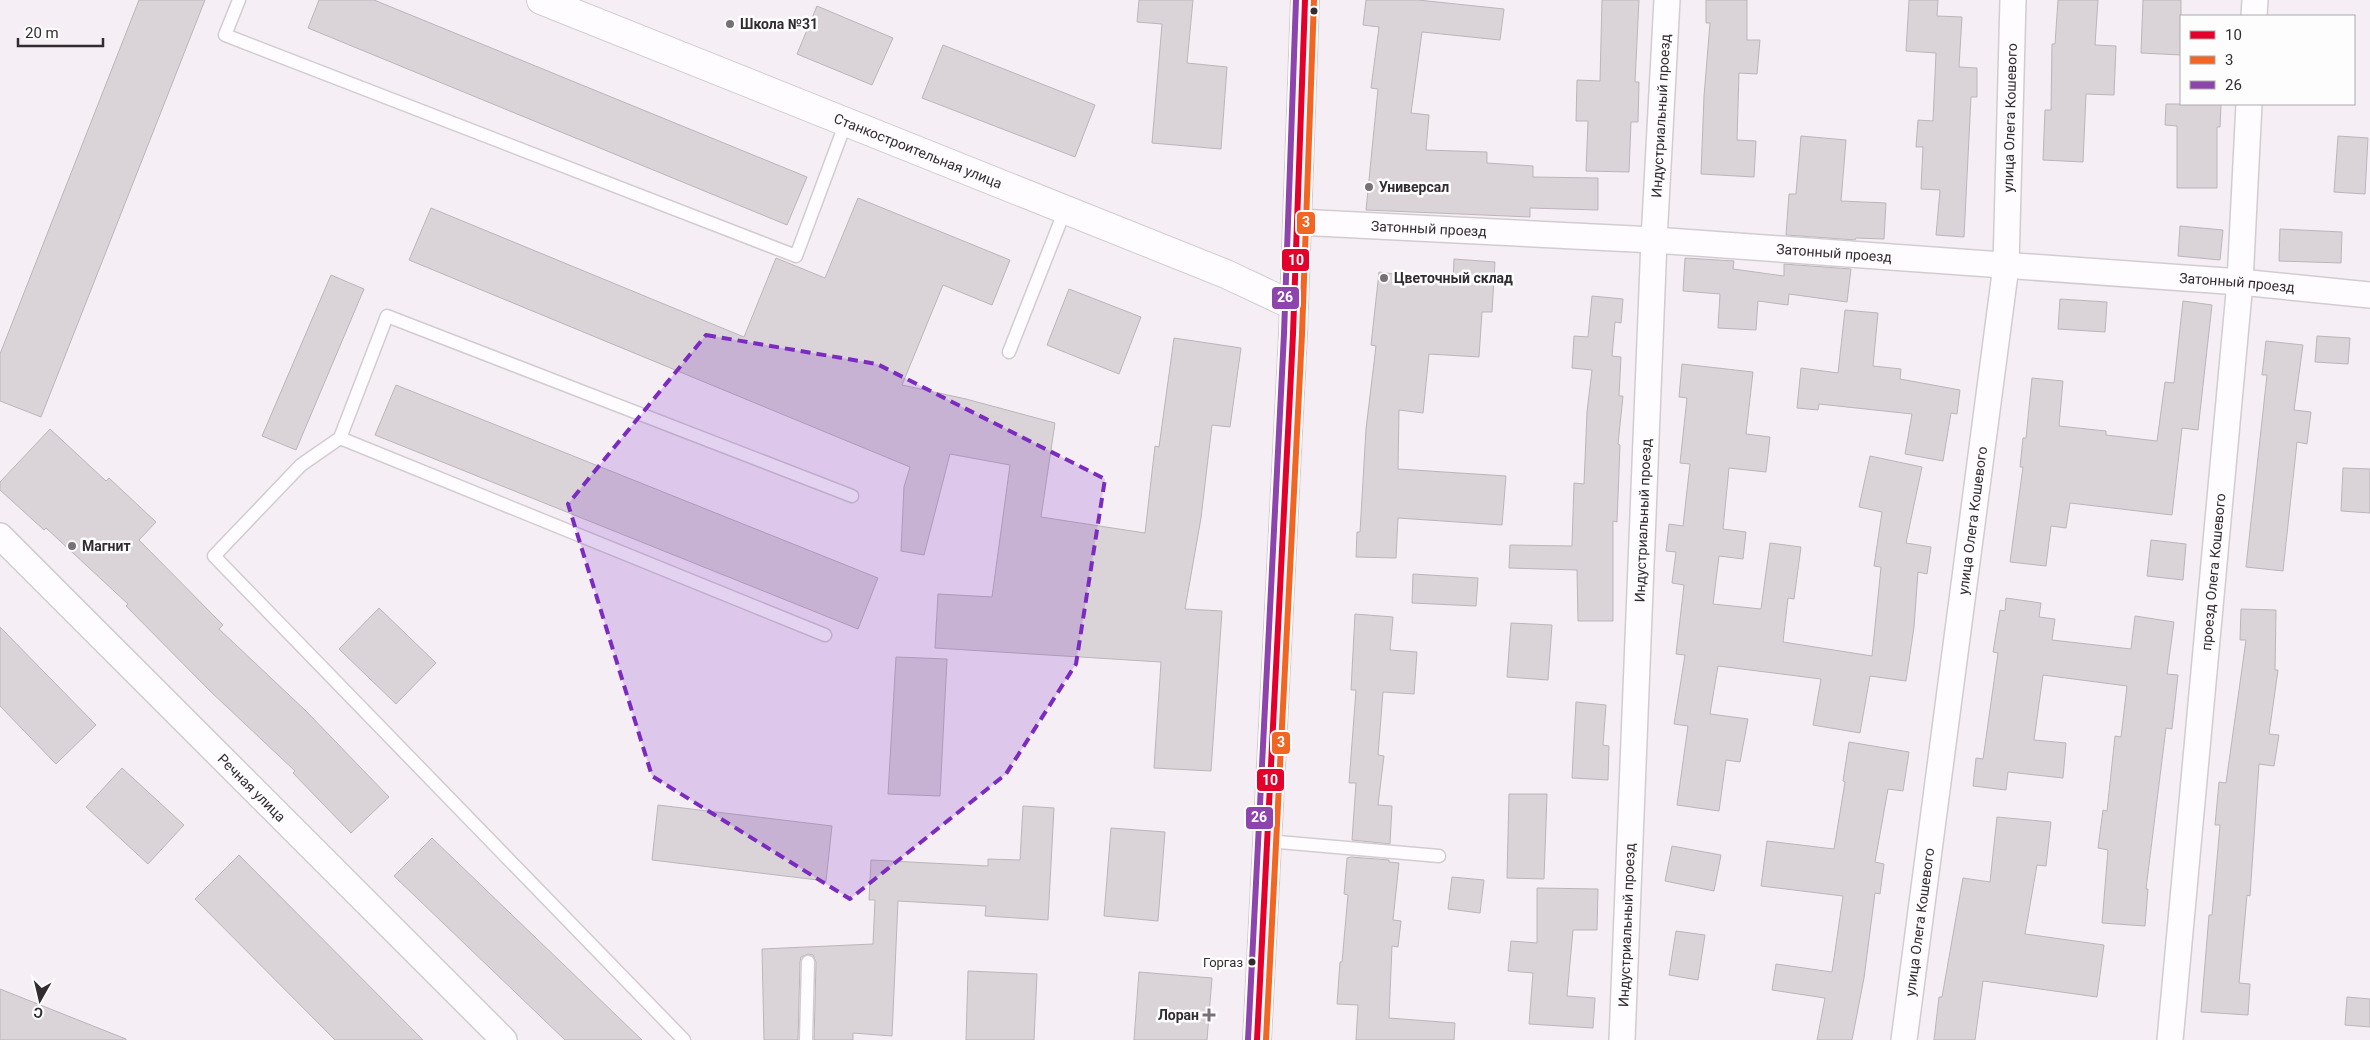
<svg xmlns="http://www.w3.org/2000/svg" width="2370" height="1040" font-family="Roboto,sans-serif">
<rect width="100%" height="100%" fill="#f6eef5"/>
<!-- building -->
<g fill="#dad4d9" stroke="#bbb5ba">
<path d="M139 0H205L41 417 0 401V354Z"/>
<path d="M319 0H374L807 177 787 225 308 28Z"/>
<path d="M1139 0H1193L1187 63 1227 67 1221 149 1152 143 1162 24 1137 22Z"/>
<path d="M1366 0H1418L1504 9 1500 40 1422 32 1411 113 1429 115 1426 150 1487 152V163L1533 166V177L1598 178V210L1530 208V217L1366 210 1378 89 1371 88 1379 27 1363 25Z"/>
<path d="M1602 0H1639L1635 82H1639L1638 122H1631L1629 172 1586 171 1588 121H1576L1577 80 1600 81Z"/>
<path d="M1706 0H1747V40H1760L1757 74 1739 73 1737 140 1756 141 1754 177 1701 174 1704 96 1710 23H1706Z"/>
<path d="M1909 0H1938L1937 16 1962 17 1959 67 1977 68V97H1971L1964 237 1936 235 1940 190 1921 189 1923 147H1916L1918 120 1933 121 1936 53 1906 51Z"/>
<path d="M2058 0H2098L2095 45 2116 46 2114 95 2086 94 2083 162 2043 160 2045 110H2051L2052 44H2055Z"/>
<path d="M2143 0H2181V55L2141 53Z"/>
<path d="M817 6 893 38 872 85 797 54Z"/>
<path d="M943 45 1095 105 1075 157 922 98Z"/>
<path d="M2166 104H2221L2220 127H2217V188H2177V126L2165 125Z"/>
<path d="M1801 136 1846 140 1841 201 1886 203 1884 239 1856 238 1855 240 1786 235 1789 194H1796Z"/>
<path d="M2338 136 2368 138 2365 194 2334 192Z"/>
<path d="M858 198 1010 260 992 305 943 285 902 385 966 399 1055 423 1041 517 1145 533 1155 446 1159 447 1174 338 1241 348 1230 427 1212 425 1201 518 1185 609 1222 611 1211 771 1154 768 1161 662 935 648 938 594 992 597 1010 465 950 454 924 555 901 551 904 487 910 467 409 260 431 208 744 337 776 258 825 278Z"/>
<path d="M2180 226 2223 230 2220 260 2178 256Z"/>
<path d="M2280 229 2342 232 2341 263 2279 261Z"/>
<path d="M1685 258 1734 261 1733 269 1784 276V264L1851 269 1847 302 1789 294 1788 305 1758 301 1756 330 1718 328 1720 294 1683 291Z"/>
<path d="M1454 259 1495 262 1492 312H1482L1479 357 1429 354 1423 413 1399 410 1398 469 1506 476 1502 525 1398 518 1396 558 1356 557 1357 532H1360L1366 429 1376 346 1371 345 1379 272 1453 282Z"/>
<path d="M331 275 364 289 296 450 262 436Z"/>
<path d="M1069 289 1141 317 1119 374 1047 345Z"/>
<path d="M1592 296 1623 299 1621 323 1615 322 1612 356 1621 357 1619 396H1623L1618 444 1620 445 1617 522 1613 521V621H1578L1577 570 1509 568 1510 545 1572 546 1574 483 1584 484 1587 412 1592 370 1572 368 1574 336 1588 337Z"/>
<path d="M2060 299 2107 302 2105 332 2058 329Z"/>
<path d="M2183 301 2212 305 2198 430 2182 428 2172 515 2070 503 2066 528 2051 526 2046 566 2010 562 2023 467H2020L2023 438H2026L2032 378 2063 381 2059 426 2106 431V435L2157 441 2165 382 2174 383Z"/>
<path d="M1845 310 1878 313 1873 366 1901 369 1900 379 1960 390 1957 414 1951 413 1943 461 1905 454 1912 414 1819 404 1818 410 1797 408 1801 368 1838 373Z"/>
<path d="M2317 336 2350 338 2348 364 2315 362Z"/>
<path d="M2266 341 2303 345 2294 410 2311 412 2307 444 2297 442 2283 571 2246 567 2267 375H2262Z"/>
<path d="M1682 364 1753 372 1746 434 1770 437 1766 472 1729 468 1723 529 1746 532 1743 559 1719 556 1713 604 1761 609 1770 543 1801 547 1794 599 1788 598 1783 642 1872 656 1881 567 1874 566 1882 512 1859 507 1870 456 1922 467 1906 543 1931 547 1927 574 1918 572 1914 627 1906 681 1870 676 1860 733 1813 725 1821 679 1718 666 1710 714 1748 719 1740 762 1726 760 1719 811 1677 805 1688 726 1674 724 1685 655 1676 654 1684 585 1672 583 1676 552 1666 551 1669 524 1683 526 1690 464 1680 463 1687 398 1679 397Z"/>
<path d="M396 385 878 578 858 629 375 435Z"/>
<path d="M50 429 106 481 109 478 156 522 139 540 223 625 219 629 306 711 389 797 351 833 293 773 295 771 210 691 126 606 128 604 46 528 44 530 0 490V482Z"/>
<path d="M2343 468 2370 469V513L2341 511Z"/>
<path d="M2151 540 2186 544 2183 580 2147 576Z"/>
<path d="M1413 574 1478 578 1476 606 1412 603Z"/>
<path d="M2006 598 2041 603 2039 617 2055 619 2052 640 2131 649 2135 616 2174 622 2167 674 2178 675 2172 729 2166 728 2146 889H2148L2145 926 2102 923 2108 850 2098 848 2103 810 2107 811 2115 736 2121 737 2127 686 2043 675 2034 740 2066 743 2063 778 2008 772 2006 790 1973 786 1976 758 1983 759 1998 653 1993 652 2000 610 2005 611Z"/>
<path d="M379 608 436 663 396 704 339 649Z"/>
<path d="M2241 609 2276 610 2275 670H2278L2269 734 2279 735 2274 766 2259 764 2250 896 2247 895 2239 983 2250 984 2248 1015 2201 1012 2209 915H2212L2220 825H2215L2219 782 2226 783 2246 640H2240Z"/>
<path d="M1355 614 1393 617 1390 650 1417 652 1414 694 1383 692 1378 755 1384 756 1378 805 1392 806 1390 844 1352 840 1356 783H1349L1356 690H1351Z"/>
<path d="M1511 623 1552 625 1548 680 1507 677Z"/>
<path d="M0 627 96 725 56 764 0 706Z"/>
<path d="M896 657 947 659 940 796 888 794Z"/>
<path d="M1576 702 1606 705 1603 745 1609 746 1608 780 1572 778Z"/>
<path d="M1849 742 1909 752 1903 791 1888 789 1875 862 1884 864 1880 894 1875 893 1864 978 1852 1040H1817L1825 998 1772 990 1776 964 1832 972 1843 896 1761 886 1767 841 1834 849 1845 782 1843 781Z"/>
<path d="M122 768 184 825 148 864 86 807Z"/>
<path d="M1509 794H1547L1544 879 1507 878Z"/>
<path d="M658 805 832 826 826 881 652 860Z"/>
<path d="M1023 806 1054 808 1048 920 985 916 986 906 898 901 892 1036 853 1033V1040H814L816 962 813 955 808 954 801 957 800 962 798 1040H764L762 949 873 944 875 900H869L871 860 988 866V859L1020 860Z"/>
<path d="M1997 817 2051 822 2046 866 2037 865 2025 934 2104 945 2097 997 1983 981 1975 1040H1934L1939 997H1942L1963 878 1990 882Z"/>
<path d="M1111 828 1165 832 1158 921 1104 916Z"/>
<path d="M432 838 642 1040H565L394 876Z"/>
<path d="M1672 846 1721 855 1714 891 1665 881Z"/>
<path d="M239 855 423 1040H335L195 899Z"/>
<path d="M1351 857 1389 860V862L1399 863 1393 920 1401 921 1398 947 1392 946 1389 1018 1455 1023 1454 1040H1356L1358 1005 1337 1004 1340 962H1342L1348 895 1344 894 1347 858Z"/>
<path d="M1452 877 1484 880 1480 913 1448 909Z"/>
<path d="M1537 888 1598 889 1597 930H1573L1567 996 1595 998 1593 1028 1529 1024 1533 973 1508 971 1511 941 1537 943Z"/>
<path d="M1676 931 1705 935 1698 980 1669 975Z"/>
<path d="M968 971 1037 974 1034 1040H966Z"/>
<path d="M1139 972 1212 978 1207 1040H1134Z"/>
<path d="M0 989 126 1039V1040H0Z"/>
<path d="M2347 997 2370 999V1027L2345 1025Z"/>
</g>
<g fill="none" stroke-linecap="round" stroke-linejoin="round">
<!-- service casing -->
<g stroke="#d2ccd1" stroke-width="15">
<g id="service">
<path d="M239 0 225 35 796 256 846 122"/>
<path d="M1009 352 1065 210"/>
<path d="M340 438 825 635"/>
<path d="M1266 841 1439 856"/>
<path d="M684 1040 214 556 301 465 340 438 387 316 852 496"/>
<path d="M806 1040 808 962"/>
</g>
</g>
<!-- minor casing -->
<g stroke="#d2ccd1" stroke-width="28">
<g id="minor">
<path d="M2254 16 2255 0"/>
<path id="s1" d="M1297 222 1654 240 2240 282 2370 295"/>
<path id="s2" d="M0 536 504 1040"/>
<path id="s3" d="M1622 1040 1654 240 1667 0"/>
<path id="s4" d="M1904 1040 2006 266 2013 0"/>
<path id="s5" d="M2170 1040 2240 282 2249 104"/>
</g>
</g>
<!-- tertiary casing -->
<g stroke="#d2ccd1" stroke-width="30">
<g id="tertiary">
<path id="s6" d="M541 0 1226 274 1294 306"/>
</g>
</g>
<!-- secondary casing -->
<g stroke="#d2ccd1" stroke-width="30">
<path id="secondary" d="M1257 1040 1293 334 1305 0"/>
</g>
<!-- service -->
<use href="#service" stroke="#fefcfe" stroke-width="12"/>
<!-- minor -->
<use href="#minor" stroke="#fefcfe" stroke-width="25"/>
<!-- tertiary -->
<use href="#tertiary" stroke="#fefcfe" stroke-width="28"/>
<!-- secondary -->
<use href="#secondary" stroke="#fefcfe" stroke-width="28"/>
<!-- bus-1 casing -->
<g stroke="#fdfdfd" stroke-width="10">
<path id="bus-1" d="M1257 1040 1293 334 1305 0"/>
</g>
<!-- bus-2 casing -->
<g stroke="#fdfdfd" stroke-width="10">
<path id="bus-2" d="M1266 1040 1302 334 1314 0"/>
</g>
<!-- bus-3 casing -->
<g stroke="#fdfdfd" stroke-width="10">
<path id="bus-3" d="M1248 1040 1284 334 1296 0"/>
</g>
<!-- bus-1 -->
<use href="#bus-1" stroke="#e4002b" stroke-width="6"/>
<!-- bus-2 -->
<use href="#bus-2" stroke="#f26522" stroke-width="6"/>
<!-- bus-3 -->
<use href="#bus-3" stroke="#8e44ad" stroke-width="6"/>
</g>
<!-- marked area -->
<path fill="#7b2cbf" fill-opacity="0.2" stroke="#7b2cbf" stroke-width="4" stroke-dasharray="10 6" stroke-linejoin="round" d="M706 335 877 364 1105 479 1076 664 1006 774 850 899 652 776 568 504Z"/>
<!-- markers -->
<g fill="#322c31" stroke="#fdfdfd" stroke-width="2">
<circle cx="1314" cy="11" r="4.5"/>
<circle cx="1252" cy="962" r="4.5"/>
</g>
<g fill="#777076" stroke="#fdfdfd" stroke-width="2">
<circle cx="730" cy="24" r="5"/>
<circle cx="1369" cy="187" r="5"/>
<circle cx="1384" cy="278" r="5"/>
<circle cx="72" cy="546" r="5"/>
<path d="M1206.5 1007.5h5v5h5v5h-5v5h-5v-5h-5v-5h5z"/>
</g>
<g text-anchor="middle" stroke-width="5" stroke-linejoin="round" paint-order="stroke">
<!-- bus labels -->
<g font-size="13" fill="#322c31" stroke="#fdfdfd" text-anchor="end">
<text x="1243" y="967">Горгаз</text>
</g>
<!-- poi labels -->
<g font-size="14" font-weight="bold" fill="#322c31" stroke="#fdfdfd" text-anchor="start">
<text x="740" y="29">Школа №31</text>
<text x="1379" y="192">Универсал</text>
<text x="1394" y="283">Цветочный склад</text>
<text x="82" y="551">Магнит</text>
<text x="1199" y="1020" text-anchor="end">Лоран</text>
</g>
<!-- street labels -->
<g font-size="14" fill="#322c31" stroke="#fdfdfd">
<text dy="5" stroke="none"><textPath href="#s3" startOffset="925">Индустриальный проезд</textPath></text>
<text dy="5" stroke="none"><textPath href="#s4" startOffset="929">улица Олега Кошевого</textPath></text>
<text dy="5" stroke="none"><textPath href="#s6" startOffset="406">Станкостроительная улица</textPath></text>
<text dy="5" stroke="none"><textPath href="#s1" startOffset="132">Затонный проезд</textPath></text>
<text dy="5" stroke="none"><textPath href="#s1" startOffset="538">Затонный проезд</textPath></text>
<text dy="5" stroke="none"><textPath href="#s1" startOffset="942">Затонный проезд</textPath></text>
<text dy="5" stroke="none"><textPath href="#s3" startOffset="520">Индустриальный проезд</textPath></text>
<text dy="5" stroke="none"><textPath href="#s4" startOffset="524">улица Олега Кошевого</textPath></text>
<text dy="5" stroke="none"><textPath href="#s5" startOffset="470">проезд Олега Кошевого</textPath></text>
<text dy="5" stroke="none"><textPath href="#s2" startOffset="356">Речная улица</textPath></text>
<text dy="5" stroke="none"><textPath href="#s4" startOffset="119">улица Олега Кошевого</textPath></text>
<text dy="5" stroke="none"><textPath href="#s3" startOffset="115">Индустриальный проезд</textPath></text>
</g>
</g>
<g stroke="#fdfdfd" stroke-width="2">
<rect x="1296" y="211" width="20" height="24" rx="5" fill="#f26522"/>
<rect x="1281" y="248" width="29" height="24" rx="5" fill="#e4002b"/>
<rect x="1271" y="286" width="29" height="24" rx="5" fill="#8e44ad"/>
<rect x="1271" y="731" width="20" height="24" rx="5" fill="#f26522"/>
<rect x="1256" y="768" width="29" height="24" rx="5" fill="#e4002b"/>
<rect x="1245" y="806" width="29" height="24" rx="5" fill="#8e44ad"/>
</g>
<g font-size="14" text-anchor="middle" font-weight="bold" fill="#fff">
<text x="1306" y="227">3</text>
<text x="1296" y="265">10</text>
<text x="1285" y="302">26</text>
<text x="1281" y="747">3</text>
<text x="1270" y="785">10</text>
<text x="1259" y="822">26</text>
</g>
<!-- legend -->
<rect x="2180" y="15" width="175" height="90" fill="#fdfdfd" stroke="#aca9ab"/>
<rect x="2190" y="31" width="25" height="8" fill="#e4002b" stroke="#aca9ab"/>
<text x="2225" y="40" font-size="15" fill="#322c31">10</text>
<rect x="2190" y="56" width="25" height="8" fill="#f26522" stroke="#aca9ab"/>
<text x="2225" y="65" font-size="15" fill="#322c31">3</text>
<rect x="2190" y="81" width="25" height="8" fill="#8e44ad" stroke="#aca9ab"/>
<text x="2225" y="90" font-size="15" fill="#322c31">26</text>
<!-- north arrow -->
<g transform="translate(40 1000) rotate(188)" stroke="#fdfdfd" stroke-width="4" paint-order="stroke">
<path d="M0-4L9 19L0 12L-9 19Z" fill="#322c31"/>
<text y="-8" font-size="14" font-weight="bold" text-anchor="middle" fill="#322c31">С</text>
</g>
<!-- scale -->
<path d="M18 38v8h85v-8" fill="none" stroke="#322c31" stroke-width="2.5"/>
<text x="25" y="38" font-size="15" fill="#322c31" stroke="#fdfdfd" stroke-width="4" paint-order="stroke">20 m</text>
</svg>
